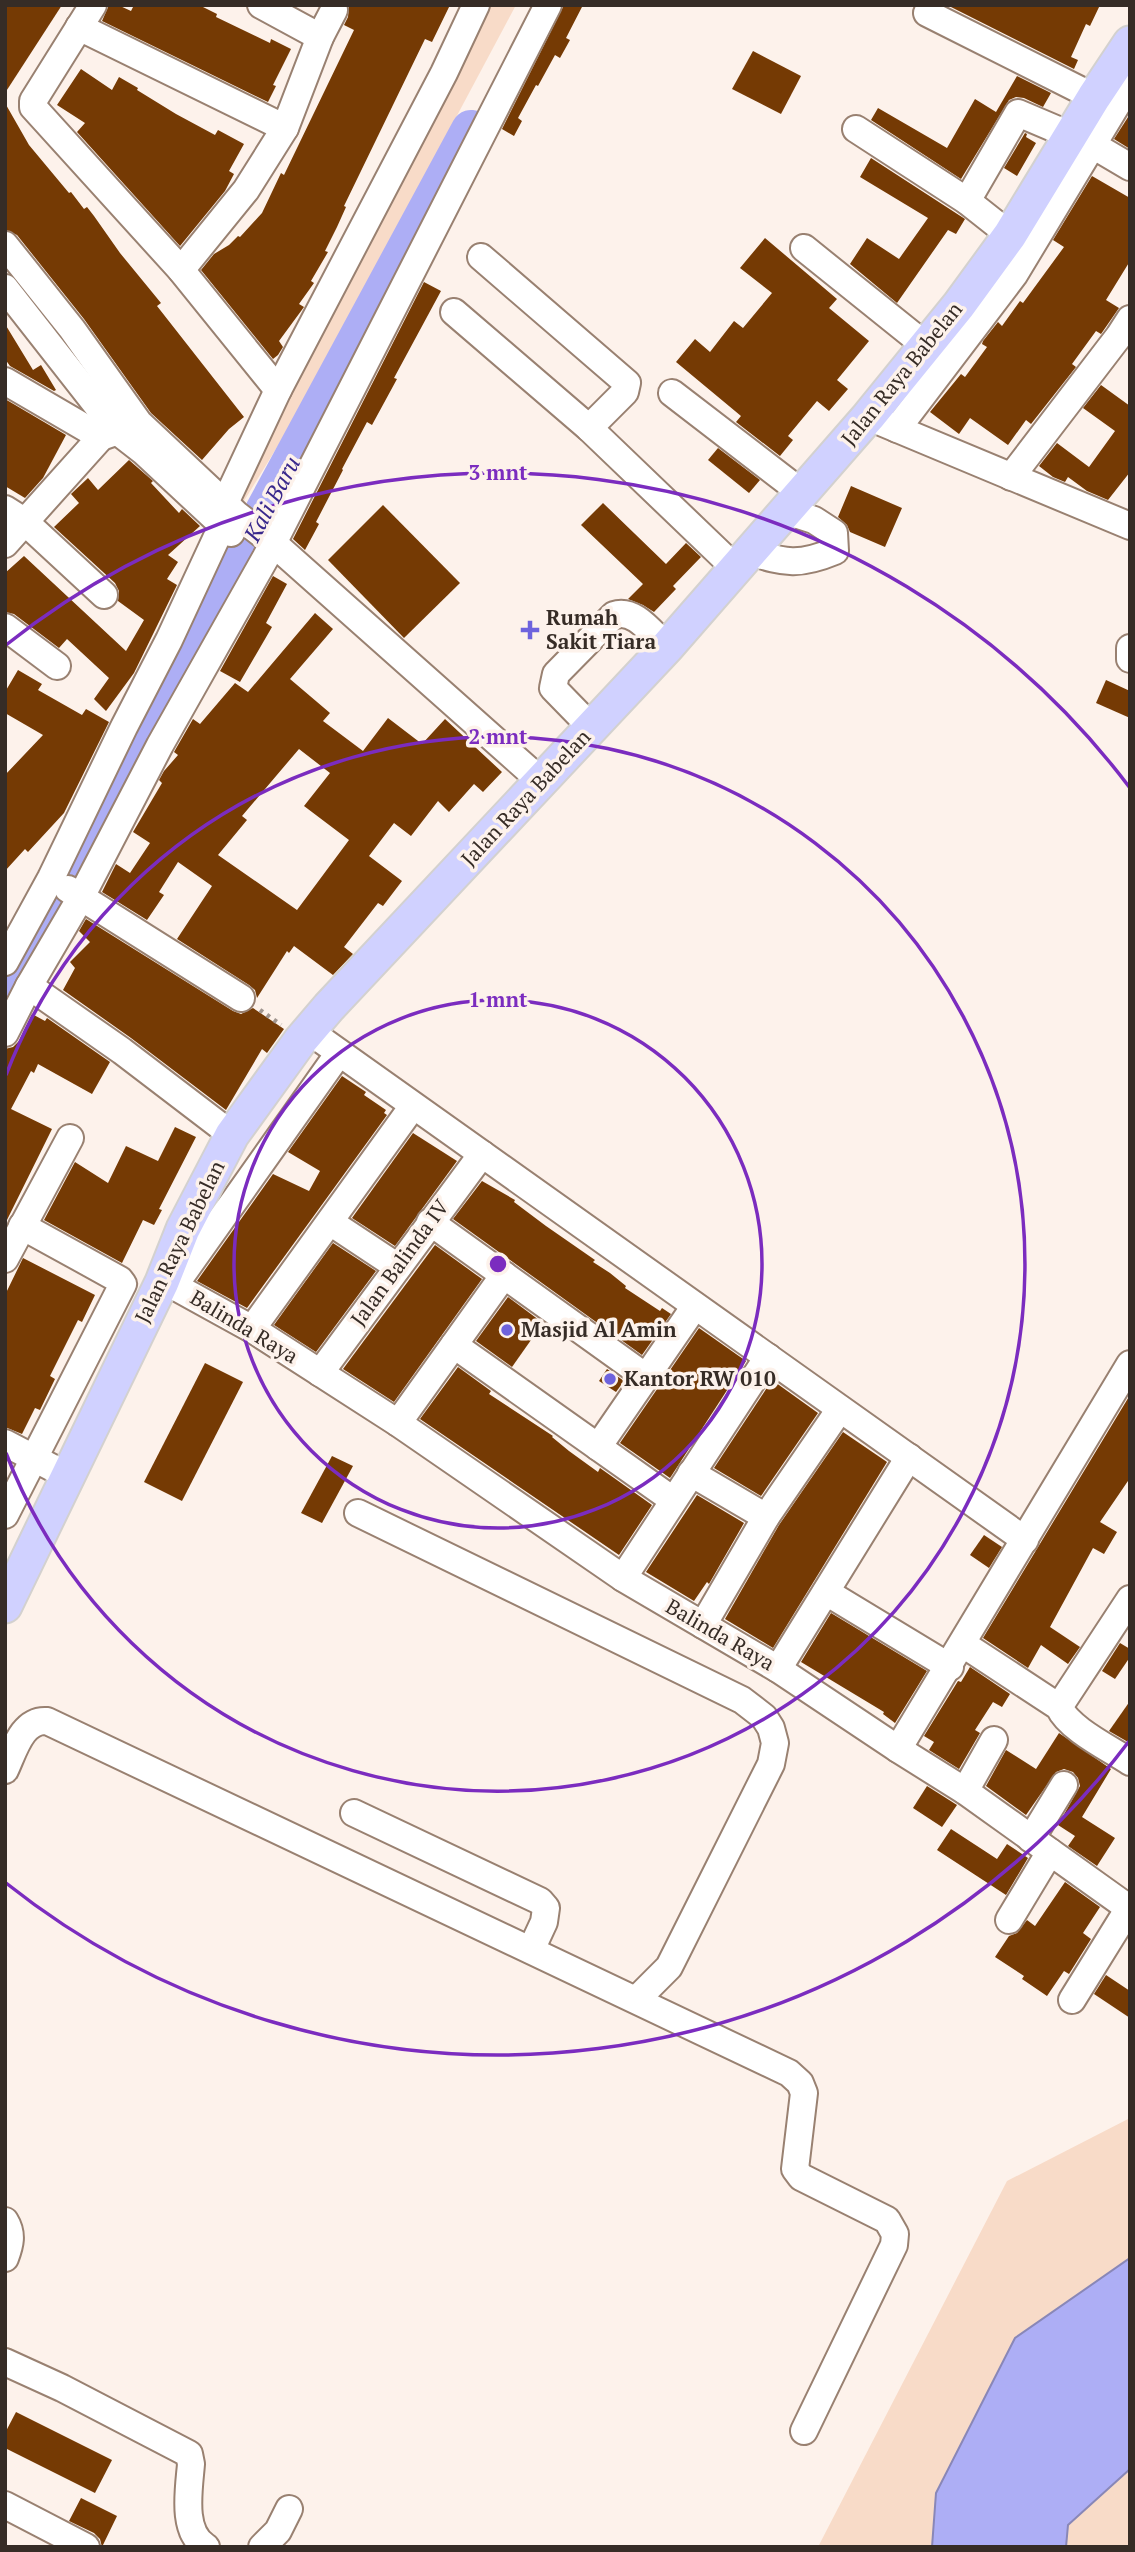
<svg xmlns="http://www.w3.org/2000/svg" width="1135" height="2552" font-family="'PT Serif',serif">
<rect width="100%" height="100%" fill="#fdf2eb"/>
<!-- green -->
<g fill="#f8dbc8">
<path d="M475 5H516L301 408 236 514 234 483Z"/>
<path d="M1130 2118V2258L1015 2338 936 2493 932 2547H818L1007 2181Z"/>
<path d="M1130 2470V2547H1066L1067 2525Z"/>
</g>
<!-- water -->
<path fill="#adaef5" stroke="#8987b7" stroke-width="2" d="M1130 2258V2469L1068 2525 1066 2547H932L936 2493 1015 2338Z"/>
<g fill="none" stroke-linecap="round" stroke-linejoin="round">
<!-- river -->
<path stroke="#adaef5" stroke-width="40" d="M5 992 471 130"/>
</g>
<!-- building -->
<g fill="#753a04" fill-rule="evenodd">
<path d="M5 5H62L5 93Z"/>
<path d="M109 5H118L131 11 134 5H199L217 14 216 17 270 43 271 39 291 49 273 85 276 86 268 102 102 21Z"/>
<path d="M349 5H450L432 42 425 39 344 206 346 207 337 227 325 251 328 252 311 281 314 283 299 304 304 307 279 341 283 347 278 355 273 359 201 270 214 254 229 245 238 236 240 237 262 213 281 173 284 175 354 30 344 25 348 17Z"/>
<path d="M564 5H583L566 38 570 40 560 58 555 55 538 86 536 85 518 118 522 121 514 136 502 129Z"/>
<path d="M947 5H1100L1090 26 1086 24 1071 57 1078 60 1074 69Z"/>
<path d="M753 51 801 76 781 114 732 89Z"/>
<path d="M81 69 112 90 119 77 138 88 137 90 176 114 215 135 218 130 244 144 229 171 234 174 225 191 180 246 77 132 85 123 57 105Z"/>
<path d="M1017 76 1051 93 1043 107 1024 98 1016 97 1009 100 961 179 871 120 878 108 947 148 975 99 996 112Z"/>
<path d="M5 103 29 145 69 193 71 192 84 209 87 207 94 216 120 253 161 303 157 306 244 417 229 429 202 460 151 413 84 319 17 235 5 230Z"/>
<path d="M1130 114V149L1114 139Z"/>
<path d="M1025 133 1027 134 1026 137 1036 143 1017 176 1004 168Z"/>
<path d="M871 158 965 219 956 234 948 230 897 303 850 264 867 238 899 259 928 218 860 177Z"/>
<path d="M1092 176 1130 198V261L1106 300 1119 308 1101 334 1096 331 1072 364 1076 367 1031 424 1026 420 1008 445 970 418 959 434 930 412 961 374 965 377 987 347 982 344 983 341 998 322 1002 326 1020 301 1023 303 1064 247 1053 240Z"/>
<path d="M765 238 837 299 829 308 869 341 837 380 848 389 829 411 817 401 788 436 793 440 780 456 736 422 741 416 676 362 695 339 710 352 734 321 743 328 772 293 740 268Z"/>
<path d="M424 282 441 291 394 378 397 379 372 425 367 422 342 469 343 470 316 522 319 524 305 550 293 539Z"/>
<path d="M5 324 33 370 41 365 56 390 54 391 10 366 5 359Z"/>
<path d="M1101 385 1130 406V472L1108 500 1087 491 1068 477 1065 482 1053 477 1039 466 1057 443 1089 467 1115 431 1083 408Z"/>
<path d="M5 399 66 435 43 478 25 498 5 486Z"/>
<path d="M718 448 760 480 749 493 708 460Z"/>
<path d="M129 460 153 481 151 483 179 513 182 509 200 526 168 555 178 562 167 579 177 585 134 673 106 711 94 699 109 678 67 639 59 648 14 614 5 612V573L24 556 126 651 144 620 118 601 119 591 115 583 54 527 79 503 71 494 88 478 98 490Z"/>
<path d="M851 486 902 508 885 547 850 532 847 525 838 517Z"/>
<path d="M603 503 666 564 686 543 701 557 673 586 676 589 654 612 643 605 628 599 643 584 581 525Z"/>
<path d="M383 505 460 583 404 638 328 560Z"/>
<path d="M273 576 287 584 266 623 272 627 240 682 220 671Z"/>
<path d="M315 613 333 629 290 679 330 713 323 721 363 751 388 718 422 744 445 719 502 772 483 792 474 784 449 812 438 801 411 836 394 823 369 856 402 881 383 906 378 903 344 947 353 954 333 975 294 946 289 953 287 951 257 998 255 990 249 985 177 939 212 886 178 862 159 892 164 895 147 920 102 892 116 864 130 873 150 843 133 832 162 783 159 780 164 771 178 755 174 752 193 719 200 724 235 683 248 692ZM299 749 330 773 304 806 349 840 297 910 218 855 247 820 242 816Z"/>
<path d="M18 670 42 684 38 690 82 715 86 709 109 722 64 813 28 852 25 849 5 871V775L43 735 5 713V692Z"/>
<path d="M1106 680 1130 691V718L1096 703Z"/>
<path d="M86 919 233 1011 241 1014 253 1008 284 1029 267 1053 262 1049 226 1110 131 1038 63 990 75 968 70 962 90 942 79 931Z"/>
<path d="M32 1014 45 1021 47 1018 110 1062 92 1094 38 1064 34 1073 31 1071 11 1109 52 1129 5 1224V1049L13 1047 19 1041Z"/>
<path d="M342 1076 366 1092 364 1095 386 1110 384 1113 387 1115 247 1308 197 1281 273 1174 309 1191 320 1171 288 1152Z"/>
<path d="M175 1127 196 1137 159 1209 162 1210 154 1225 143 1220 122 1263 44 1220 75 1162 108 1183 126 1146 158 1161Z"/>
<path d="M413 1133 457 1161 395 1246 352 1218Z"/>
<path d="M482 1181 515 1200 514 1202 546 1226 595 1260 593 1262 610 1273 626 1286 625 1288 660 1311 662 1308 671 1314 642 1355 453 1219Z"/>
<path d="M333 1243 376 1271 316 1352 274 1325Z"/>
<path d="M435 1245 482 1279 394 1402 343 1369Z"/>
<path d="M23 1258 95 1295 82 1322 78 1320 50 1376 55 1379 40 1410 35 1408 22 1434 5 1427V1295Z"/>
<path d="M508 1297 543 1323 512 1367 476 1341Z"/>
<path d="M699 1328 746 1361 670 1478 620 1443Z"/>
<path d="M205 1363 243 1382 182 1501 144 1482Z"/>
<path d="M458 1367 491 1391 489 1394 553 1436 552 1437 569 1451 598 1472 600 1468 652 1505 619 1555 420 1419Z"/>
<path d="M607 1369 624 1381 616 1392 599 1381Z"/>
<path d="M772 1380 818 1413 761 1496 714 1468Z"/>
<path d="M1130 1395V1478L1100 1522 1117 1532 1104 1554 1093 1548 1050 1627 1080 1647 1068 1664 1041 1645 1028 1668 983 1638Z"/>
<path d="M843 1432 887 1462 773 1648 725 1619 779 1525Z"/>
<path d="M332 1456 353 1466 322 1523 301 1513Z"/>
<path d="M697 1495 744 1523 709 1584 707 1582 694 1601 646 1572Z"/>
<path d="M984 1535 1002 1547 989 1568 970 1555Z"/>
<path d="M831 1613 927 1671 895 1723 883 1714 884 1712 801 1662Z"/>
<path d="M1120 1643 1130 1649V1657L1115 1679 1102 1671Z"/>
<path d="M970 1667 1010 1694 1002 1707 993 1702 975 1730 980 1733 959 1769 929 1750 934 1742 924 1736 958 1681 961 1682Z"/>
<path d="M1130 1701V1740L1128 1742 1109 1731Z"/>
<path d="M1059 1733 1111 1769 1082 1817 1115 1838 1097 1866 1068 1846 1075 1836 1058 1825 1080 1786 1078 1778 1073 1772 1064 1769 1056 1772 1026 1815 986 1786 1006 1750 1036 1769Z"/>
<path d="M927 1786 957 1805 942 1827 913 1808Z"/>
<path d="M951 1829 997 1859 1007 1844 1028 1858 1006 1895 937 1850Z"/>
<path d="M1065 1882 1100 1907 1083 1933 1091 1939 1069 1974 1064 1971 1047 1996 1022 1979 1024 1976 995 1957 1009 1936 1017 1933 1027 1920 1035 1926Z"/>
<path d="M1106 1975 1130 1991V2018L1094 1994Z"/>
<path d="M16 2412 112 2460 95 2493 5 2448V2433Z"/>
<path d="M81 2498 117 2516 102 2547 100 2539 94 2533 69 2521Z"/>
</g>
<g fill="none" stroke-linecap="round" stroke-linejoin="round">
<!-- minor casing -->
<g stroke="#998171" stroke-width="30">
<g id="minor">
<path d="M93 5 33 101V107L181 270 278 390"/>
<path d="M261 5 320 37"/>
<path d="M927 13 1094 97"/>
<path d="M79 27 285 128"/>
<path d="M856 129 967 201 1010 235"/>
<path d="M967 201 1018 113 1091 144 1130 167"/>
<path d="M5 245 72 329 139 423 236 514 272 542 542 782"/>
<path d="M804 248 926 346"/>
<path d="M481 257 627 383 625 392 589 428"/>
<path d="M181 270 246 190 285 128 320 37 334 10"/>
<path d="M5 288 117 431 144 452 231 533"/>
<path d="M454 312 589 428 735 568"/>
<path d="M5 381 101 437 130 427"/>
<path d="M672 393 802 493"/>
<path d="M883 423 1130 526"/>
<path d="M897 429 1014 275 1130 83"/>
<path d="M1011 477 1119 336 1130 319"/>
<path d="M5 509 24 521 104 595"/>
<path d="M5 544 101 437"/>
<path d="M750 552C786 563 799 566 835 551L834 533 814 520 786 511"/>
<path d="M5 627 57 666"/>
<path d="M1130 648V659"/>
<path d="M592 728 553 688 556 674 614 615C635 608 652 634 667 647"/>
<path d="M68 889 241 998"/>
<path d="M5 962 51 878 124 727 169 640 222 526 225 503 278 390 444 73 476 5"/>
<path d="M29 986 122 1051 232 1135"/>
<path d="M309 1031 1025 1540"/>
<path d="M5 1033 29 986 81 897 160 745 266 557 548 5"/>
<path d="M330 1222 398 1267"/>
<path d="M430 1222 646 1377"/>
<path d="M5 1259 70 1138"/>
<path d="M162 1282 174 1286 252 1329 398 1423 623 1578 778 1669 898 1749 1130 1364"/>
<path d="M174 1286 339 1053"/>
<path d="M252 1329 413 1106"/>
<path d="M454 1345 673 1500"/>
<path d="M320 1373 482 1154"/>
<path d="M398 1423 504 1275"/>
<path d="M5 1443 68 1476"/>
<path d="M598 1447 695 1306"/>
<path d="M691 1473 766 1517"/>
<path d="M358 1513 742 1700 764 1717 771 1728 775 1743 771 1764 669 1967 637 1999"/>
<path d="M5 1515 123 1284 120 1280 22 1226"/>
<path d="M623 1578 768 1357"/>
<path d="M826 1592 950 1667"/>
<path d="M703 1625 766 1517 840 1409"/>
<path d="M963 1644 1059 1707C1069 1729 1109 1748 1130 1762"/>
<path d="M778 1669 909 1457"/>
<path d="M1059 1707 1130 1599"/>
<path d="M898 1749 965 1791 1130 1909"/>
<path d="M5 1770C14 1751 22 1719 47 1721L789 2073 800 2083 804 2093 795 2169 801 2177 887 2220 895 2234 894 2245 804 2431"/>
<path d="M965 1791 994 1740"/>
<path d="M354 1813 540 1901 546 1908 544 1922 531 1950"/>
<path d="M1031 1839 1064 1785"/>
<path d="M1009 1920 1050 1852"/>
<path d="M1072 2000 1129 1908"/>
<path d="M5 2221C13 2234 10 2245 5 2258"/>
<path d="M5 2362 62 2388 189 2454 191 2464C189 2489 181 2532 206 2547"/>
<path d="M5 2505 86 2547"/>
<path d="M262 2547 278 2531 289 2509"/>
</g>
</g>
<!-- major casing -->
<g stroke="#d3d1cf" stroke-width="37">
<path id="major" d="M5 1606 162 1282 183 1229 232 1135 300 1041 329 1007 667 647 868 417 959 305 1010 235 1094 97 1130 43"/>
</g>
<!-- path -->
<path stroke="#a19690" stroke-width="4.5" stroke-dasharray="3.5 5" stroke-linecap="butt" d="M260 1010 281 1025"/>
<!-- minor -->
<use href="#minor" stroke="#fff" stroke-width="26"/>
<!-- major -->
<use href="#major" stroke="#d0d1ff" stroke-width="33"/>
</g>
<!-- distance rings -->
<g fill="none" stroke="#7b2cbf" stroke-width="3.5">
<circle cx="498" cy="1264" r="264"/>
<path d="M6 1075A527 527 0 1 1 6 1453"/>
<path d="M1130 1740A791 791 0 0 1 6 1883M6 645A791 791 0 0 1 1130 788"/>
</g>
<!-- markers -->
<g fill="#6e63dd" stroke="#fdf2eb" stroke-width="2.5">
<path d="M526.5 619.5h7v7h7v7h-7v7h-7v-7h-7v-7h7z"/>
<circle cx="507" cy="1330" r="7"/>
<circle cx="610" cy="1379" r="7"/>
</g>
<g text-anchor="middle" stroke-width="7" stroke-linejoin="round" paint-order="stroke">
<!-- street labels -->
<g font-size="21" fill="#362c26" stroke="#fdf2eb">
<text transform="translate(902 374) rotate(-51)" y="7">Jalan Raya Babelan</text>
<text transform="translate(526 798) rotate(-47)" y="7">Jalan Raya Babelan</text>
<text transform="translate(180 1242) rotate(-64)" y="7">Jalan Raya Babelan</text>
<text transform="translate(400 1263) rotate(-54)" y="7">Jalan Balinda IV</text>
<text transform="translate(244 1327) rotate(31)" y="7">Balinda Raya</text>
<text transform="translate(720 1635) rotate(30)" y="7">Balinda Raya</text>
</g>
<!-- poi labels -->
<g font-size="21" font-weight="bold" fill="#362c26" stroke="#fdf2eb" text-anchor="start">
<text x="546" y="625">Rumah<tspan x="546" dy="24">Sakit Tiara</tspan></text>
<text x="521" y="1337">Masjid Al Amin</text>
<text x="624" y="1386">Kantor RW 010</text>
</g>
<!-- water labels -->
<g font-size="23" font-style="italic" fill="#39288c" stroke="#fdf2eb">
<text transform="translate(272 499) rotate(-62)" y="8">Kali Baru</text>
</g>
</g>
<circle cx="498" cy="1264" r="10" fill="#7b2cbf" stroke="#fdf2eb" stroke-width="3.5"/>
<g font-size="21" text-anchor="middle" font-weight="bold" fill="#7b2cbf" stroke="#fdf2eb" stroke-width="7" stroke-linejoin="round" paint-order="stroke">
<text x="498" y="480">3 mnt</text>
<text x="498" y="744">2 mnt</text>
<text x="498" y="1007">1 mnt</text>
</g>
<!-- border -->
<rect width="1135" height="2552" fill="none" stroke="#362c26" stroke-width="14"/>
</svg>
